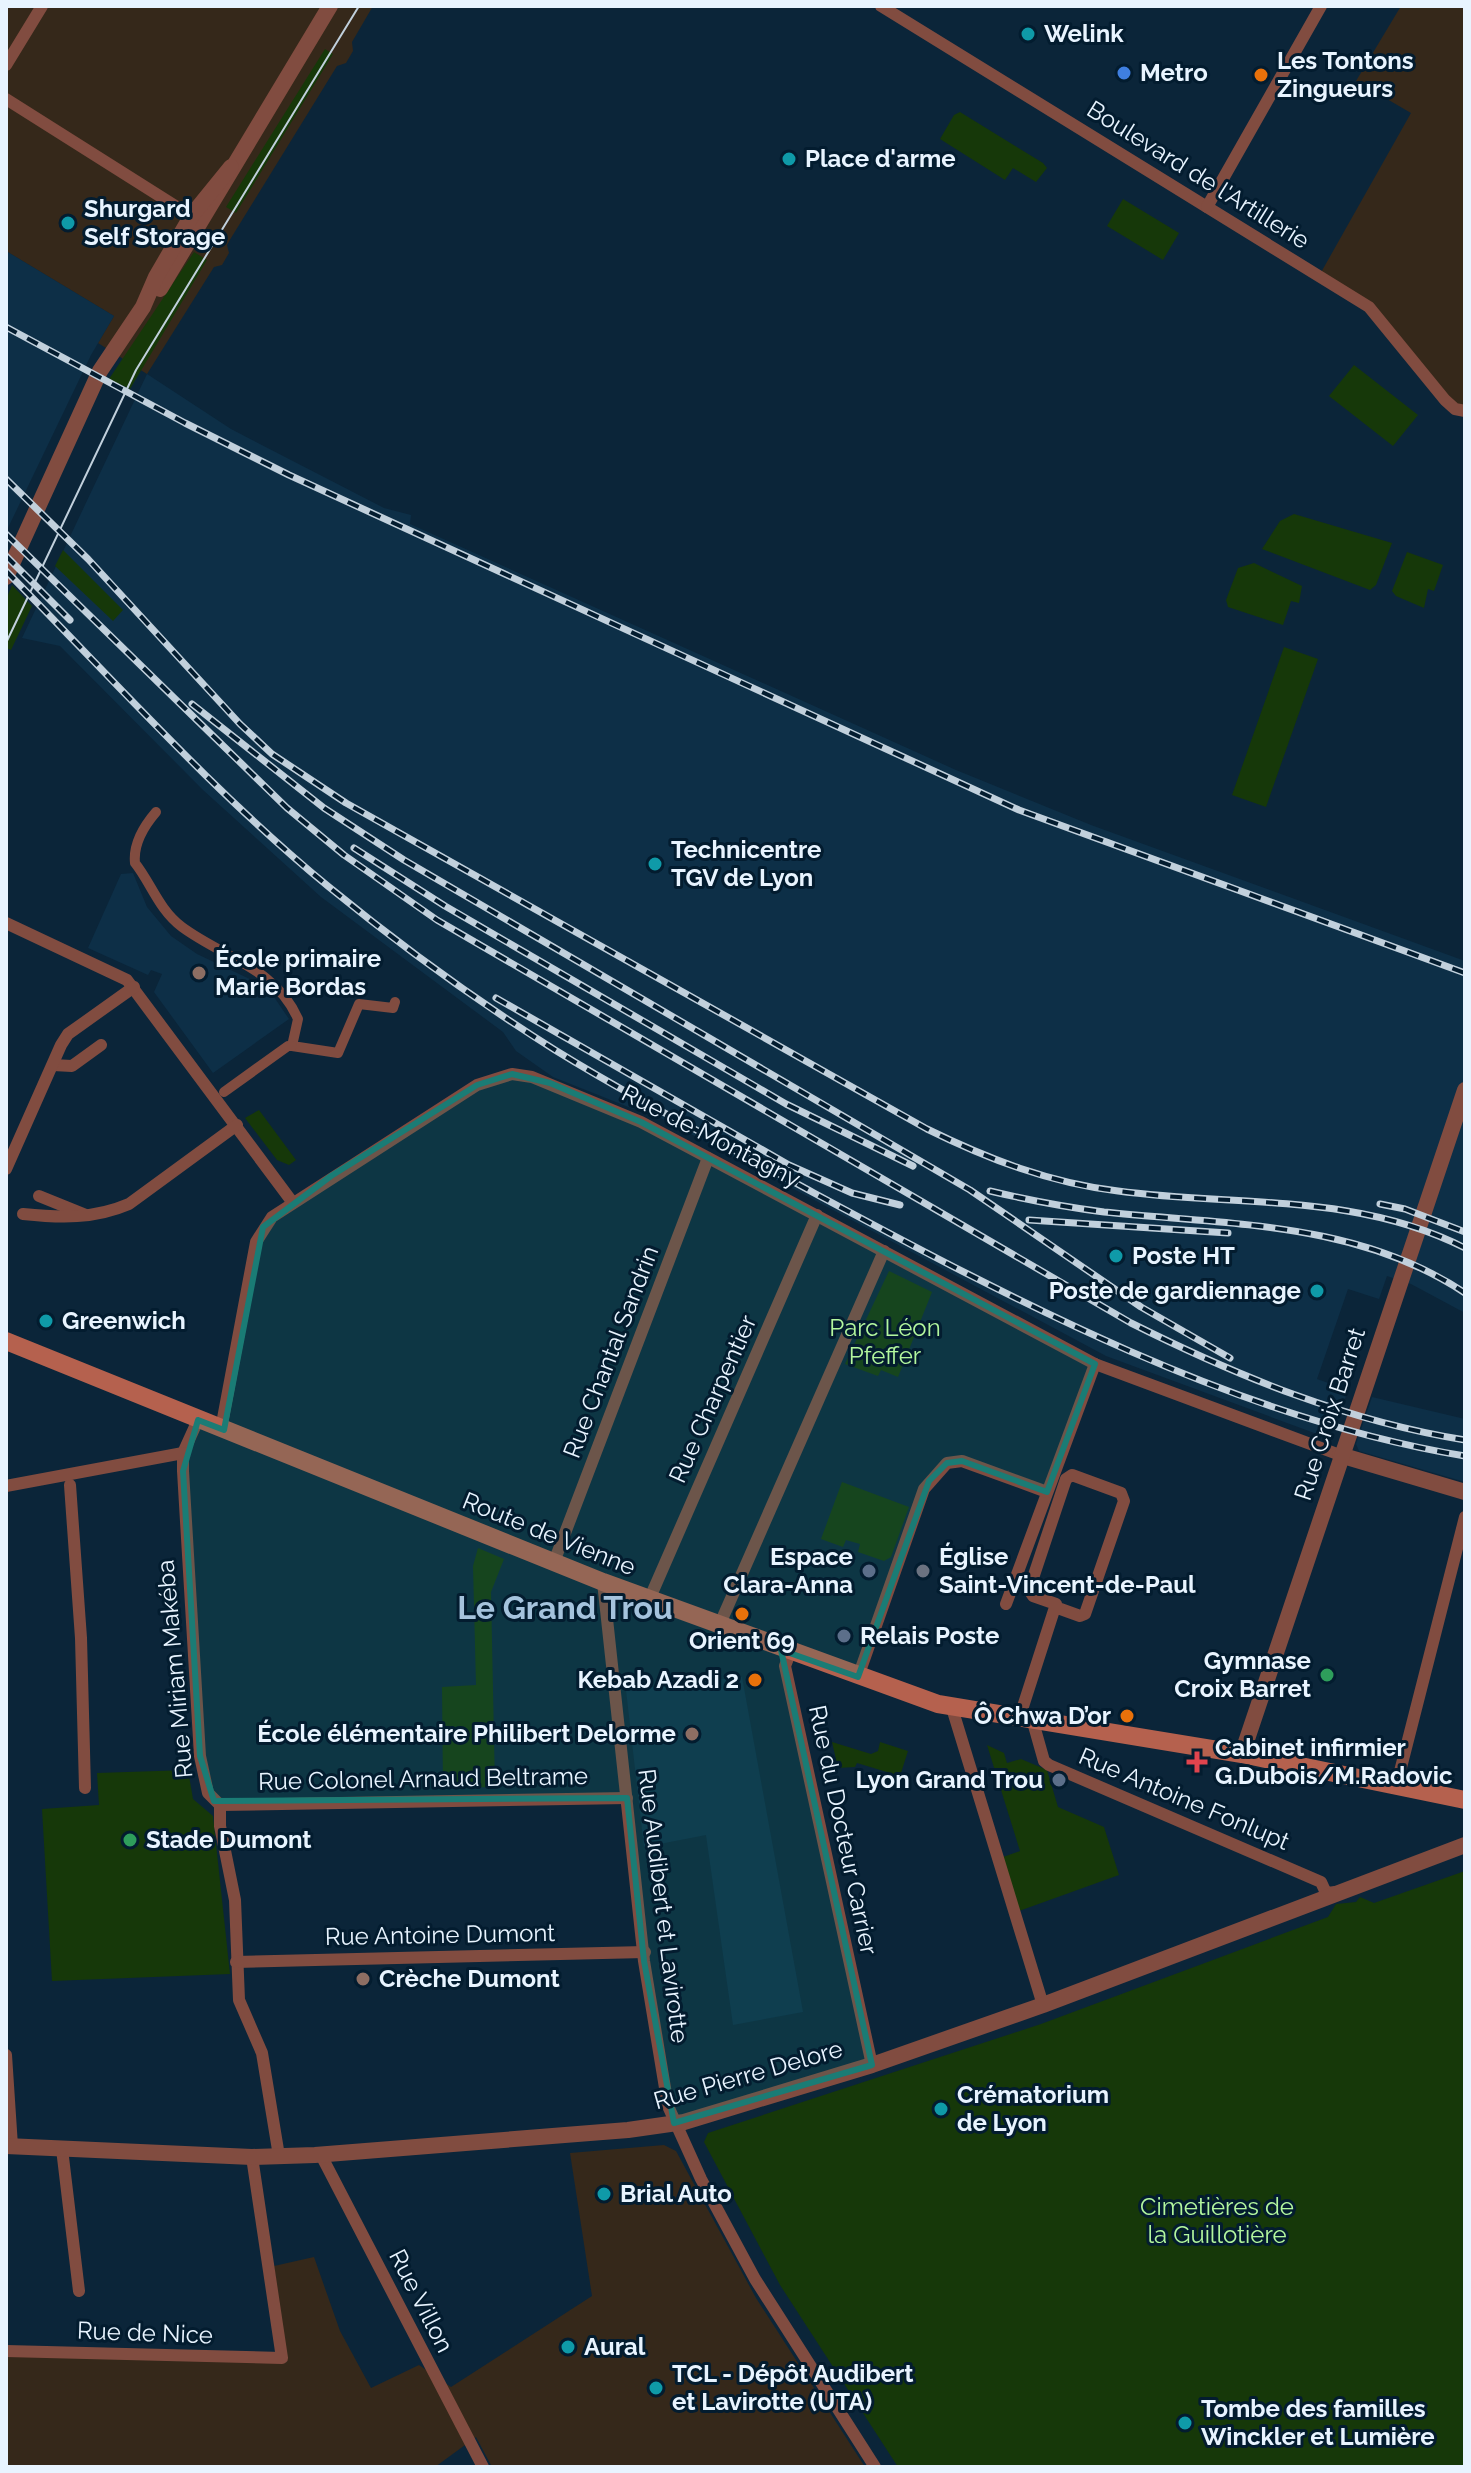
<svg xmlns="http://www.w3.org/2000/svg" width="1471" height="2473" font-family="Raleway,sans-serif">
<rect width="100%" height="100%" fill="#0b2539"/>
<!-- industrial -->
<g fill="#35281a">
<path d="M6 6H373L352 42 353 51 346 63 337 66 231 238 227 245 229 253 222 265 214 267 147 374 98 343 114 316 6 251Z"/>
<path d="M1401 6H1465V411L1455 409 1369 307 1319 276 1411 113 1356 81Z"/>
<path d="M664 2145 676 2151 756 2298 865 2467H492L476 2437 435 2467H6V2355L287 2362 274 2266 314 2257 340 2331 371 2388 419 2365 451 2387 592 2296 570 2153Z"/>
</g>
<!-- built -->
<g fill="#0d2f47">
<path d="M6 251 114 316 91 355 6 532Z"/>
<path d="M147 374 231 429 384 508 411 515 410 524 956 770 1091 825 1465 961V1313L1411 1284 1387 1276 1379 1299 1348 1289 1317 1379 1348 1390 1334 1431 1320 1426 1317 1434 1106 1356 646 1110 641 1112 553 1077 516 1051 503 1032 321 897 203 790 60 646 22 638Z"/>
<path d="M133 873 147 907 171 936 197 954 256 982 274 997 289 1019 213 1073 154 992 162 974 151 970 148 975 88 948 121 874Z"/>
<path d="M1372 1397 1465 1419V1482L1359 1451 1356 1444Z"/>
<path d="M742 1677 803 2012 733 2025 706 1835 644 1847 626 1690Z"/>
</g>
<!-- green -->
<g fill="#163809">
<path d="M325 49 333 54 236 213 226 207Z"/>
<path d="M960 112 1043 163 1047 168 1036 182 1013 168 1005 180 940 139 954 115Z"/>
<path d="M1123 199 1179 233 1163 260 1107 226Z"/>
<path d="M194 252 207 260 130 389 109 379Z"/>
<path d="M1354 365 1418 415 1393 446 1329 396Z"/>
<path d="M1294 514 1392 543 1376 585 1370 590 1262 549 1280 521Z"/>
<path d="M63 550 123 610 113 621 55 566Z"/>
<path d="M1407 552 1443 565 1434 591 1428 589 1424 608 1396 596 1392 591Z"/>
<path d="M1254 563 1302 586 1299 603 1291 601 1283 625 1228 607 1226 600 1238 568Z"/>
<path d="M12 585 32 606 11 650 6 648V600Z"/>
<path d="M1284 647 1318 659 1266 807 1232 795Z"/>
<path d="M259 1110 296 1160 289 1165 277 1160 245 1118Z"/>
<path d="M889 1271 932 1292 898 1377 881 1370 878 1376 845 1364Z"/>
<path d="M842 1482 909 1507 891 1557 884 1561 858 1552 860 1544 846 1540 843 1547 821 1539Z"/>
<path d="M478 1548 504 1559 491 1592 495 1787 443 1788 442 1687 476 1685 473 1566Z"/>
<path d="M832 1742 871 1754 878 1751 880 1742 908 1751 900 1776 857 1763 855 1767 838 1768Z"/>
<path d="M987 1745 1004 1753 1007 1763 1021 1759 1047 1770 1058 1807 1104 1827 1119 1875 1019 1911 1003 1857 1020 1851Z"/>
<path d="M188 1770 193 1799 213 1816 230 1974 52 1981 42 1809 99 1805 97 1773Z"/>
<path d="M1465 1871V2467H898L780 2285 704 2142 708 2133 1041 2024 1328 1917 1336 1904 1356 1902 1360 1897 1374 1903Z"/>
</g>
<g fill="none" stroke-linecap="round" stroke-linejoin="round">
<!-- pedestrian -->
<g stroke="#814c40" stroke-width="10">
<path d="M156 812C144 826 133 844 135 863 151 883 159 910 182 927 224 958 276 968 298 1019L292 1046 338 1053 359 1004 393 1008 395 1002"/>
<path d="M224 1092 288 1046H292"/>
</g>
<!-- minor -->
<g stroke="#814c40" stroke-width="12">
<path d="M881 6 1369 307 1445 400 1455 409 1465 411"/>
<path d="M6 65 42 6"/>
<path d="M6 99 196 219"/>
<path d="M1207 207 1321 6"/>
<path d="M6 923 127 980 293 1203"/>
<path d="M53 1065 72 1066 101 1045"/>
<path d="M6 1169 61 1045 68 1034 134 987"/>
<path d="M39 1196 86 1215"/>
<path d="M23 1214C61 1218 94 1219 129 1204L237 1125"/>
<path d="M198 1420 183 1453V1471L200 1756 208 1793 220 1805"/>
<path d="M221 1429 256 1242 272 1217 477 1085 512 1074 532 1077 641 1122 1095 1364 1340 1455"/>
<path d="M70 1485 81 1638 85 1788"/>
<path d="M6 1486 183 1453"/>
<path d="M554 1562 708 1158"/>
<path d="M603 1582 644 1961 668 2106 701 2179 755 2279 875 2467"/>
<path d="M649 1600 817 1215"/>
<path d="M1006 1604 1095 1364"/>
<path d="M719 1626 884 1251"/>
<path d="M790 1653 785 1666 872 2065"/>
<path d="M858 1677 924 1489 947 1463 962 1461 1047 1492"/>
<path d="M952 1708 1043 2005"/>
<path d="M1019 1719 1056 1604 1033 1596 1029 1590 1066 1479 1072 1475 1121 1493 1124 1501 1085 1614 1080 1616 1055 1607"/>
<path d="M1033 1722 1044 1761 1049 1765 1321 1882 1326 1893 1336 1892"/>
<path d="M1396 1787 1465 1517"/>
<path d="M220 1805 627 1798"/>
<path d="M220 1805V1826L235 1900 239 2000 262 2053 279 2156"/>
<path d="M236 1962 645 1952"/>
<path d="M6 2055 12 2146"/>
<path d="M62 2149 79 2291"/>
<path d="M321 2155 483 2467"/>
<path d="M6 2351 282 2358 252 2157"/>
</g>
<!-- tertiary -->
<g stroke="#814c40" stroke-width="16">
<path d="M160 289 330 6"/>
<path d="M6 577 100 371 143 307 156 277 192 215 231 167"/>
<path d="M1340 1455 1465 1492"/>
<path d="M1242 1754 1465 1090"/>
<path d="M6 2146 252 2157 315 2155 628 2130 684 2122 872 2065 1043 2005 1465 1845"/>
</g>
<!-- secondary -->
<path stroke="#b5614e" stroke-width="18" d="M6 1341 603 1582 938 1704 1242 1754 1465 1800"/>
<!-- tram -->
<path stroke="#c1d0dc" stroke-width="2" d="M6 643 136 370 359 6"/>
<!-- rail casing -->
<g stroke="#c1d0dc" stroke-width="7">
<g id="rail">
<path d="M6 327 185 423 289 475 1019 810 1465 973"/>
<path d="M6 479 88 559 240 724 272 754 346 803 927 1129C988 1159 1050 1183 1118 1191 1236 1207 1355 1192 1465 1248"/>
<path d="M6 534 287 808 344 855 437 920 1131 1323C1237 1376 1347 1421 1465 1440"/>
<path d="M6 556 70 620"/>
<path d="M6 571C112 678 213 792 329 887 401 946 477 1001 555 1050 639 1102 728 1146 814 1193 1015 1301 1238 1419 1465 1456"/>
<path d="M192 704 324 808 404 860 970 1190 1141 1307 1230 1358"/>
<path d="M354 848 445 906 786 1104 913 1166"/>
<path d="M496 998 789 1165 852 1193 900 1205"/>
<path d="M990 1191C1028 1200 1065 1207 1104 1212 1228 1225 1357 1221 1465 1293"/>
<path d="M1380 1204 1405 1209 1465 1232"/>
<path d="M1029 1220 1228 1233"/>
</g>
</g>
<!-- rail -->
<use href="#rail" stroke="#031c2f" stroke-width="4" stroke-dasharray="12" stroke-linecap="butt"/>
</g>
<!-- marked area -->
<path fill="#1a7c75" fill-opacity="0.2" stroke="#1a7c75" stroke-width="6" stroke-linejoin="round" d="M512 1074 550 1083 641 1122 1095 1364 1047 1492 962 1461 947 1463 929 1481 858 1677 781 1650 872 2065 674 2123 644 1961 627 1798 214 1801 200 1756 183 1471 198 1420 224 1430 263 1227 331 1176 477 1085Z"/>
<!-- markers -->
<g fill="#0f9aa8" stroke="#031c2f" stroke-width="3">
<circle cx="1028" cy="34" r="8"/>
<circle cx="789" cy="159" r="8"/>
<circle cx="68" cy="223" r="8"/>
<circle cx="655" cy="864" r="8"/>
<circle cx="1116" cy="1256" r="8"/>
<circle cx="1317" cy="1291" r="8"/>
<circle cx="46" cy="1321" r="8"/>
<circle cx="941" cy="2109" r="8"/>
<circle cx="604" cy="2194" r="8"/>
<circle cx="568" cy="2347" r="8"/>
<circle cx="656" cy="2388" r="8"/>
<circle cx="1185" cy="2423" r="8"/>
</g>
<circle fill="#3f7fe0" stroke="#031c2f" stroke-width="3" cx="1124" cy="73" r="8"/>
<g fill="#e8710a" stroke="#031c2f" stroke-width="3">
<circle cx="1261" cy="75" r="8"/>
<circle cx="742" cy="1614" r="8"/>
<circle cx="755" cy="1680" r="8"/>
<circle cx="1127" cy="1716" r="8"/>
</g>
<g fill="#8d6e63" stroke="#031c2f" stroke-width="3">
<circle cx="199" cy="973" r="8"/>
<circle cx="692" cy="1734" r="8"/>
<circle cx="363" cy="1979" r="8"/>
</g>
<g fill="#5c6f8a" stroke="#031c2f" stroke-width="3">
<circle cx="869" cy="1571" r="8"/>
<circle cx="844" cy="1636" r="8"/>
<circle cx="1059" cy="1780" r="8"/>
</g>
<circle fill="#6b7280" stroke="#031c2f" stroke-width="3" cx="923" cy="1571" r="8"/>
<g fill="#2e9e5b" stroke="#031c2f" stroke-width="3">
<circle cx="1327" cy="1675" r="8"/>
<circle cx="130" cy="1840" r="8"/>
</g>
<path fill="#e0444e" stroke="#031c2f" stroke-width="3" d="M1193 1750h8v8h8v8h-8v8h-8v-8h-8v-8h8z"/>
<g text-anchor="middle" stroke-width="6" stroke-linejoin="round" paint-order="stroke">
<!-- poi labels -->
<g font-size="24" font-weight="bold" fill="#e8f4ff" stroke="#031c2f" text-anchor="start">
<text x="1044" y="42">Welink</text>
<text x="1277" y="69">Les Tontons<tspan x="1277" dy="28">Zingueurs</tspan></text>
<text x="1140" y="81">Metro</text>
<text x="805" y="167">Place d'arme</text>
<text x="84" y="217">Shurgard<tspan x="84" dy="28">Self Storage</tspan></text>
<text x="671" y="858">Technicentre<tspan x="671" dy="28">TGV de Lyon</tspan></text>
<text x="215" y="967">École primaire<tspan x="215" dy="28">Marie Bordas</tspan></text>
<text x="1132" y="1264">Poste HT</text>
<text x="1301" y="1299" text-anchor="end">Poste de gardiennage</text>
<text x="62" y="1329">Greenwich</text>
<text x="853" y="1565" text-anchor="end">Espace<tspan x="853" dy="28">Clara-Anna</tspan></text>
<text x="939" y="1565">Église<tspan x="939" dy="28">Saint-Vincent-de-Paul</tspan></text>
<text x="860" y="1644">Relais Poste</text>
<text x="742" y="1649" text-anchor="middle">Orient 69</text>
<text x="1311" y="1669" text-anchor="end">Gymnase<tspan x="1311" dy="28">Croix Barret</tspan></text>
<text x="739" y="1688" text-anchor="end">Kebab Azadi 2</text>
<text x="1111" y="1724" text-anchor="end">Ô Chwa D’or</text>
<text x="676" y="1742" text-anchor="end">École élémentaire Philibert Delorme</text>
<text x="1215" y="1756">Cabinet infirmier<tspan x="1215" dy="28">G.Dubois/M.Radovic</tspan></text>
<text x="1043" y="1788" text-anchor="end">Lyon Grand Trou</text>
<text x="146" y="1848">Stade Dumont</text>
<text x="379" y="1987">Crèche Dumont</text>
<text x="957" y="2103">Crématorium<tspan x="957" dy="28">de Lyon</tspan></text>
<text x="620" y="2202">Brial Auto</text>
<text x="584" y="2355">Aural</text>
<text x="672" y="2382">TCL - Dépôt Audibert<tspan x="672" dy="28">et Lavirotte (UTA)</tspan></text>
<text x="1201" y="2417">Tombe des familles<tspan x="1201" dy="28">Winckler et Lumière</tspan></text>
</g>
<!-- street labels -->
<g font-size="24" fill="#e8f4ff" stroke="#031c2f">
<text transform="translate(1198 175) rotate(32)" y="8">Boulevard de l'Artillerie</text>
<text transform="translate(711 1136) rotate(27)" y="8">Rue de Montagny</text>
<text transform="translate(611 1352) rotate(-69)" y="8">Rue Chantal Sandrin</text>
<text transform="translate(713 1399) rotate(-66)" y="8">Rue Charpentier</text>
<text transform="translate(1330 1414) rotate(-72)" y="8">Rue Croix Barret</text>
<text transform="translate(549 1534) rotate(22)" y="8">Route de Vienne</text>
<text transform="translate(175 1669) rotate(-95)" y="8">Rue Miriam Makéba</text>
<text transform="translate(423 1779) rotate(-1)" y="8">Rue Colonel Arnaud Beltrame</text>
<text transform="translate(1184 1799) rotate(23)" y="8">Rue Antoine Fonlupt</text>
<text transform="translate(843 1830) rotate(78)" y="8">Rue du Docteur Carrier</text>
<text transform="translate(663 1906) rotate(83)" y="8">Rue Audibert et Lavirotte</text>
<text transform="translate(440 1935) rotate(-1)" y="8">Rue Antoine Dumont</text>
<text transform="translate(748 2075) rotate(-16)" y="8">Rue Pierre Delore</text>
<text transform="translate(421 2301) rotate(63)" y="8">Rue Villon</text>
<text transform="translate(145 2333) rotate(2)" y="8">Rue de Nice</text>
</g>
<!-- park labels -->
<g font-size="24" fill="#b3f79e" stroke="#031c2f">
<text x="885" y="1336">Parc Léon<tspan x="885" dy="28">Pfeffer</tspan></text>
<text x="1217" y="2215">Cimetières de<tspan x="1217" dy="28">la Guillotière</tspan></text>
</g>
<!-- district labels -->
<g font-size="32" font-weight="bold" fill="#a5c3dd" stroke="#031c2f">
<text x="565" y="1619">Le Grand Trou</text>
</g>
</g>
<!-- border -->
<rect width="1471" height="2473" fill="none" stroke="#e8f4ff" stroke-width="16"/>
</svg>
